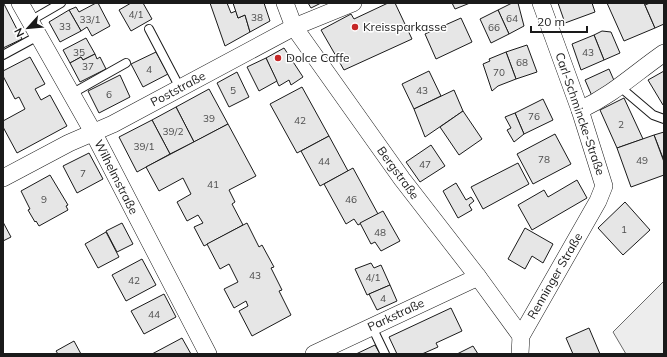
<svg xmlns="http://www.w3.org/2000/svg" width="667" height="357" font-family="Mulish,sans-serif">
<rect width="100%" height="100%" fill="#fff"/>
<!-- green -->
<path fill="#ededed" stroke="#6a6a6a" d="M664 281V354H626L613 332Z"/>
<!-- building -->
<g fill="#e6e6e6" stroke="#1a1a1a">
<path d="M96 3H98L110 26 92 36 87 27 81 31 69 10 76 7 79 12Z"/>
<path d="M131 3H143L152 19 131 31 119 10Z"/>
<path d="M210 3H227L231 13 236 11 238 18 245 15 250 32 225 46Z"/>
<path d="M233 3H264L270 21 250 32 245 15 238 18Z"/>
<path d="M308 3H321L311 8Z"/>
<path d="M388 3H395L412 39 344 70 321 30 351 14 354 19Z"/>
<path d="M452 3H470L455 9Z"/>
<path d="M512 3H518L524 26 509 34 498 10Z"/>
<path d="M558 3H592L595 12 565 23Z"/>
<path d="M607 3H644L655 28 624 41Z"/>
<path d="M650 3H664V24L655 28 645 5Z"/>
<path d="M3 4H4L22 39 3 48Z"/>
<path d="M69 10 81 31 60 42 49 22Z"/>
<path d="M498 10 509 34 491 43 480 19Z"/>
<path d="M461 18 472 42 436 59 425 34Z"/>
<path d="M602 31 611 32 620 53 604 60 594 35Z"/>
<path d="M594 35 604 60 581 70 572 44Z"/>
<path d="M86 38 95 54 83 60 81 57 70 63 63 50Z"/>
<path d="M527 45 537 72 516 79 506 52Z"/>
<path d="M284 48 303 77 291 85 289 80 279 86 266 58Z"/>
<path d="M156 52 168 74 143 87 131 64Z"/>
<path d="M506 52 516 79 498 86 492 91 483 64 490 61 489 59Z"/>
<path d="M95 54 97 59 100 57 106 69 80 82 70 63 81 57 83 60Z"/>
<path d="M30 57 45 84 35 89 41 100 50 95 67 126 17 153 3 127V121L25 109 19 97 15 99 3 76V71Z"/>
<path d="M266 58 277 81 259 91 247 67Z"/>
<path d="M609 69 616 85 592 96 585 80Z"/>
<path d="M429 71 441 96 414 109 402 84Z"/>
<path d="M664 71V104L663 105 648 80Z"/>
<path d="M237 72 249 97 229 107 217 83Z"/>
<path d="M120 75 130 97 99 113 88 91Z"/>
<path d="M302 87 329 136 297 153 270 104Z"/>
<path d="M209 89 228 124 194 142 176 107Z"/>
<path d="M454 90 463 111 425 137 414 109Z"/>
<path d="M624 98 643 139 617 148 600 110Z"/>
<path d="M543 99 553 120 524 134 515 113Z"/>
<path d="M176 107 194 142 170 154 152 120Z"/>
<path d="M463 111 482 139 459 155 440 127Z"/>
<path d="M515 113 524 134 514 142 507 130 511 128 505 117Z"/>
<path d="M152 120 170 154 137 172 119 137Z"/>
<path d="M228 124 256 176 229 190 235 202 232 204 243 225 204 246 194 227 203 223 198 215 187 221 177 202 191 194 183 178 159 191 146 167Z"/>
<path d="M664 132V158H663L654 135Z"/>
<path d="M555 134 571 164 533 184 517 154Z"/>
<path d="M654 135 664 162V175L631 187 617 148Z"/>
<path d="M329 136 348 171 320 186 301 151Z"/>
<path d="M431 145 445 166 420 182 406 162Z"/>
<path d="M89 153 103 179 77 193 63 166Z"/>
<path d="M518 163 529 184 483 209 471 187Z"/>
<path d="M353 168 378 214 358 225 354 219 346 224 324 184Z"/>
<path d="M50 175 68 205 66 206 68 210 39 226 36 221 35 222 28 210 30 209 21 191Z"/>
<path d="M577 180 587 198 532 230 518 205 544 190 548 197Z"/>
<path d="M456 183 466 200 471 197 474 201 469 205 472 210 458 218 443 191Z"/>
<path d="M625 202 650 230 623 255 598 228Z"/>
<path d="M383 211 400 241 381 251 375 242 371 244 360 223Z"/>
<path d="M3 222 11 237 3 241Z"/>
<path d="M122 223 133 244 117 252 106 231Z"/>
<path d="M247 223 259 247 262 245 274 267 271 268 282 290 279 291 291 315 252 336 239 311 248 306 246 301 234 308 224 289 238 282 229 264 220 269 207 244Z"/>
<path d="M525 228 553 244 543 263 532 256 525 269 508 259Z"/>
<path d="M106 232 119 257 98 268 85 244Z"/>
<path d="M142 259 156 285 126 301 112 275Z"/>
<path d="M371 263 374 268 381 265 390 285 367 295 355 269Z"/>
<path d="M390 285 397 301 377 310 369 294Z"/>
<path d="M164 294 176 317 144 334 131 311Z"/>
<path d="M451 308 462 331 436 343 438 347 422 354H397L389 337Z"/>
<path d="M589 328 600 354H573L566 338Z"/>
<path d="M182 338 191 354H152Z"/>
<path d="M74 341 81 354H58L56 351Z"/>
<path d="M375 345 380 354H356Z"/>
<path d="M473 346 478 354H457Z"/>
</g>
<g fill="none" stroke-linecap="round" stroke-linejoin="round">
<!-- lane casing -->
<g stroke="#1a1a1a" stroke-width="10">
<g id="lane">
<path d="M30 21 61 3"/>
<path d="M149 29 180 88"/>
<path d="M3 55 38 36"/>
<path d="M620 87 653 115 664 119"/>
<path d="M71 94 126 63"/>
<path d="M372 327 385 354"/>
</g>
</g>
<!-- street casing -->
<g stroke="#1a1a1a" stroke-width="18">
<g id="street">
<path d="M20 3 93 132 208 354"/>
<path d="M285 3 294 27 402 179 478 277 521 336"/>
<path d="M580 110C614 94 635 73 664 53"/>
<path d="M3 178 69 143 113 124 294 27 353 3"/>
<path d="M314 354 478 277"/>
<path d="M520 354 521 336 598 201 604 186 580 110 541 3"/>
</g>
</g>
<!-- lane -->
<use href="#lane" stroke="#fff" stroke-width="8"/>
<!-- street -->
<use href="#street" stroke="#fff" stroke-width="17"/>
</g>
<!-- markers -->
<g fill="#c62828" stroke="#fff" stroke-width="1.5">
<circle cx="355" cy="27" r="4"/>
<circle cx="278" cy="58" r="4"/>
</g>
<g text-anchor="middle" stroke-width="3" stroke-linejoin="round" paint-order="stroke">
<!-- number labels -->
<g font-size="10" fill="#4d4d4d">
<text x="136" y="18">4/1</text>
<text x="257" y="21">38</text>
<text x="512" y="22">64</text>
<text x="90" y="23">33/1</text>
<text x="65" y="30">33</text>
<text x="494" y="31">66</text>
<text x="79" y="56">35</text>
<text x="588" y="56">43</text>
<text x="522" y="66">68</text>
<text x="88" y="70">37</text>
<text x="149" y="73">4</text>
<text x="499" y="76">70</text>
<text x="233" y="94">5</text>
<text x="422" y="94">43</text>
<text x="109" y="98">6</text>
<text x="534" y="120">76</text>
<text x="209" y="122">39</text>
<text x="300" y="124">42</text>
<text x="621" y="128">2</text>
<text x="173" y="135">39/2</text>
<text x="144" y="150">39/1</text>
<text x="544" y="163">78</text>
<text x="642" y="164">49</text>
<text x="324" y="165">44</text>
<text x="425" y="168">47</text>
<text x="83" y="177">7</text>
<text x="213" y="188">41</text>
<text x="44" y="203">9</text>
<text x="351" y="203">46</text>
<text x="624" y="233">1</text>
<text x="380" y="236">48</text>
<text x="255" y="279">43</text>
<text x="373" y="281">4/1</text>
<text x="134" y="284">42</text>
<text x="383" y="302">4</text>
<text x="154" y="318">44</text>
</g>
<!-- poi labels -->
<g font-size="12" fill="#1a1a1a" stroke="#fff" text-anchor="start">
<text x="363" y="31">Kreissparkasse</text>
<text x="286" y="62">Dolce Caffe</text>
</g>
<!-- street labels -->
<g font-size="12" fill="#1a1a1a" stroke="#fff">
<text transform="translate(178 89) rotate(-28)" y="4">Poststraße</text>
<text transform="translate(580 114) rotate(71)" y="4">Carl-Schmincke-Straße</text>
<text transform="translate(398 173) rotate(54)" y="4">Bergstraße</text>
<text transform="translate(116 177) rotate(63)" y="4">Wilhelmstraße</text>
<text transform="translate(555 276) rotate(-60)" y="4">Renninger Straße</text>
<text transform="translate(396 315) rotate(-25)" y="4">Parkstraße</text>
</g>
</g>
<!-- border -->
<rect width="667" height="357" fill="none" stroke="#1a1a1a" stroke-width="8"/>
<!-- north arrow -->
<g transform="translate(28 28) rotate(243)" stroke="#ffffff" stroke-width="3" paint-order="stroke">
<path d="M0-3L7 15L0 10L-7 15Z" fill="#1a1a1a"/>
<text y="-6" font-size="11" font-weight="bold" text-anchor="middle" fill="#1a1a1a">N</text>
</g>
<!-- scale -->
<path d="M531 26v6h56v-6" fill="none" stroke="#1a1a1a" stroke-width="2"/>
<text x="537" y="26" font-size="12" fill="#1a1a1a" stroke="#ffffff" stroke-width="3" paint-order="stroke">20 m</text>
</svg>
